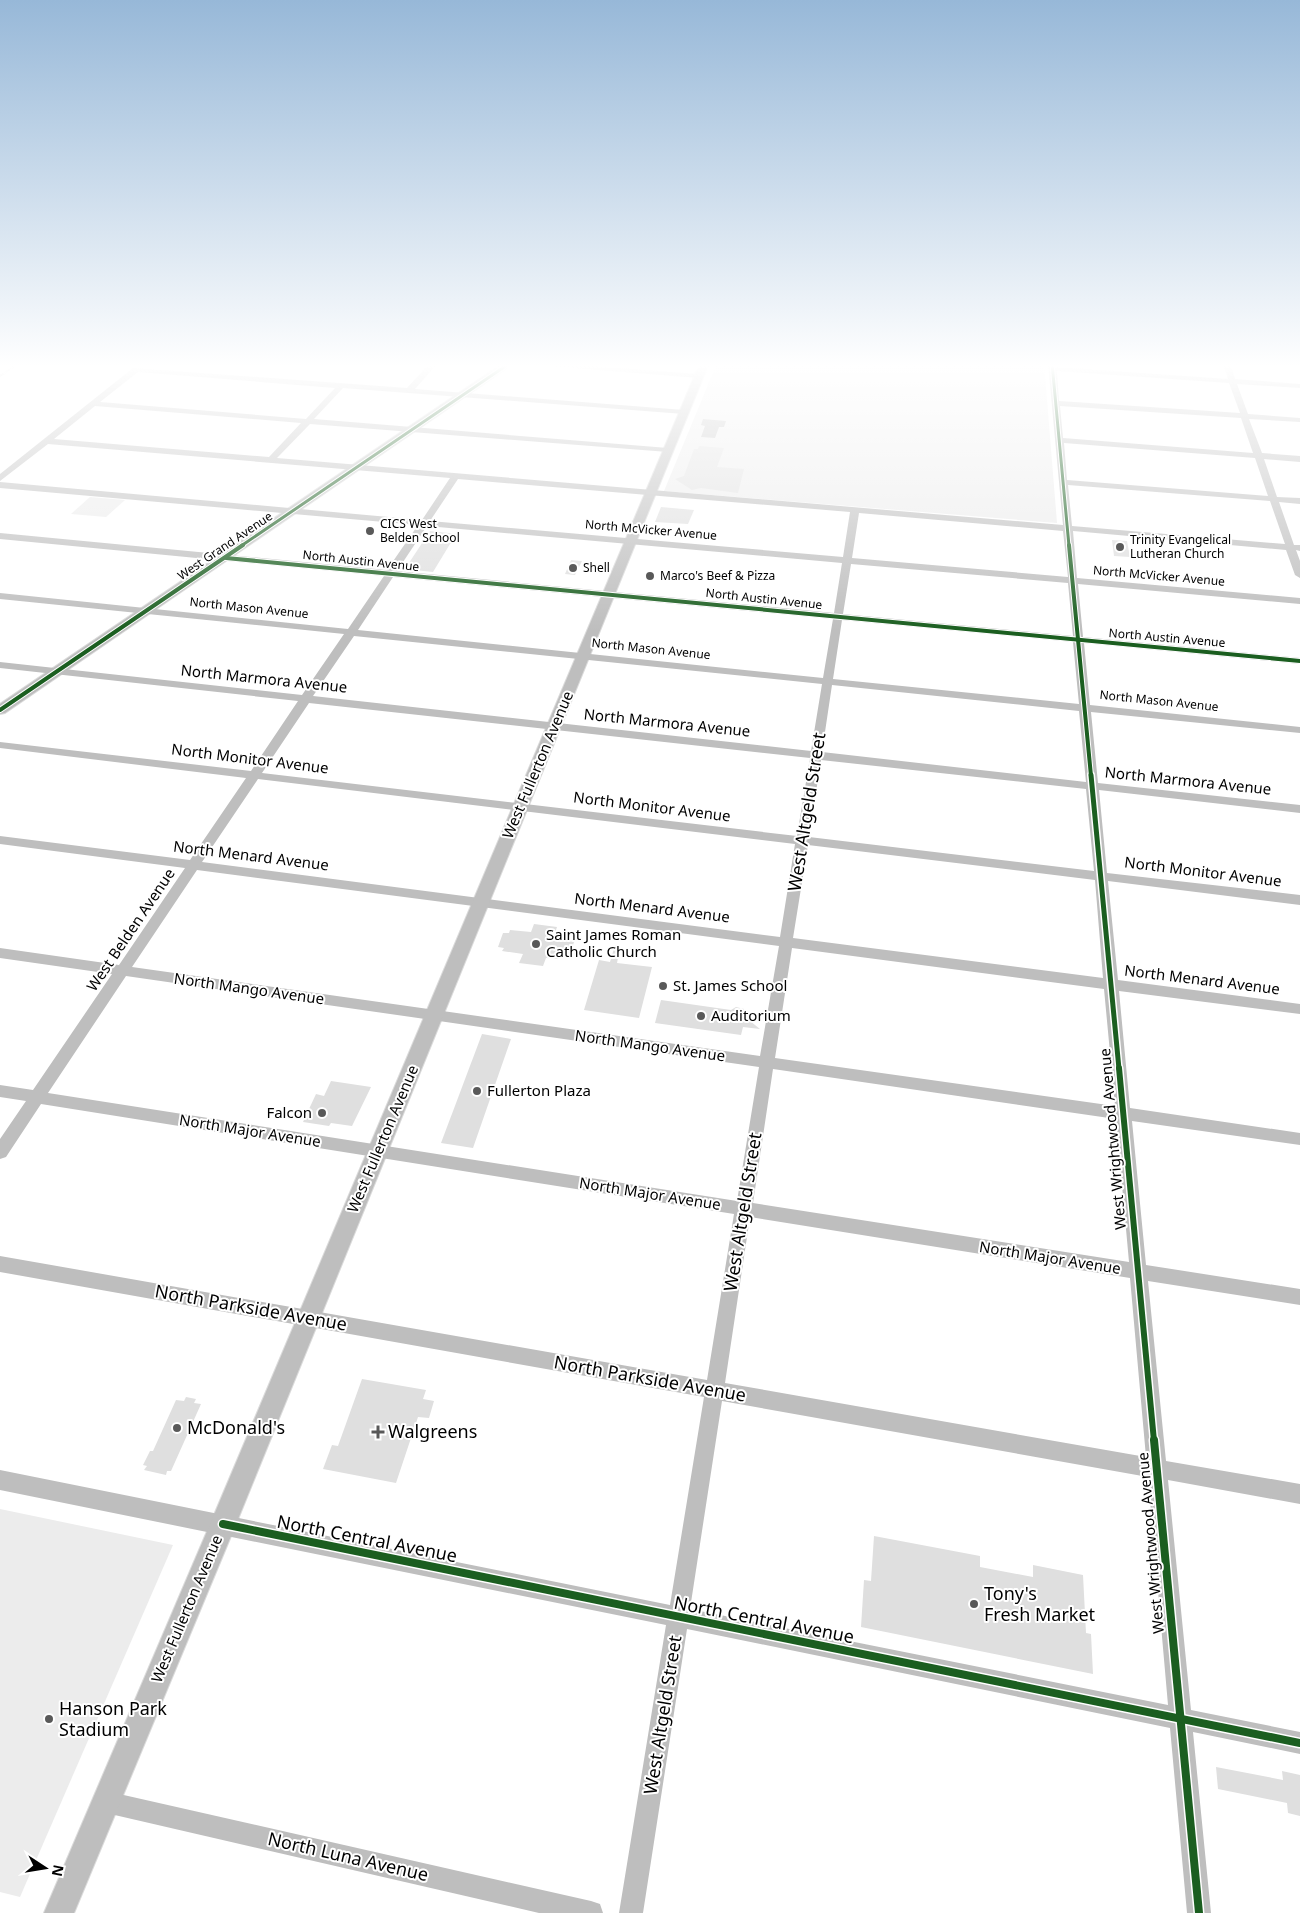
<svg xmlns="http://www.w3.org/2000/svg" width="1300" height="1913" font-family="'Noto Sans',sans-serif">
<rect width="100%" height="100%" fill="#fff"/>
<!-- green -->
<g fill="#ececec">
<path d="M717 363H1044L1057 523 664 491Z"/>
<path d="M90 497 125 500 106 517 71 514Z"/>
<path d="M0 1509 173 1545 20 1897 0 1892Z"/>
</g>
<!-- water -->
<path fill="#bfbfbf" d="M703 419 726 421 724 427H719L715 438 701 437 705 426 701 425Z"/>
<!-- building -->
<g fill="#dfdfdf">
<path d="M699 446 724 448 717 467 744 469 738 493 701 488 692 490 675 479 684 476 694 449H698Z"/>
<path d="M661 507 694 510 688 524 655 522Z"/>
<path d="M430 531 459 534 453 544H450L433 572 405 569Z"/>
<path d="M1112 540 1127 541 1130 557 1114 556Z"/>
<path d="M571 560 582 561 575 575 565 574Z"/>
<path d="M534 924 557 927 554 936 565 937 564 940 574 942 569 958 559 956 558 959 546 958 543 966 519 963 523 954 502 951 504 948 498 947 503 933H509L510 930 531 932Z"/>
<path d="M615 945 620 947 617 963 652 967 639 1018 584 1010 599 960 610 962Z"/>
<path d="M661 1000 731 1010 736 1007 744 1009 745 1017 760 1029 743 1027 741 1035 655 1023Z"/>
<path d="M482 1034 511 1039 473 1148 441 1143Z"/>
<path d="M331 1081 371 1087 352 1126 331 1123 329 1126 303 1122 316 1094 324 1096Z"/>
<path d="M362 1379 426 1390 423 1399 434 1401 429 1418 418 1417 396 1483 323 1469 332 1445 338 1446Z"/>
<path d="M186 1397 196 1399 194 1403 201 1404 171 1471H167L166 1475 144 1470 147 1466 143 1465 150 1451H153L176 1400 184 1401Z"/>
<path d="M874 1536 980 1556V1567L1033 1577V1565L1083 1575 1086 1633 1091 1634 1093 1674 861 1627 864 1580 871 1581Z"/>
<path d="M1216 1767 1283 1780 1282 1771 1300 1775V1816L1288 1813 1287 1803 1218 1789Z"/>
</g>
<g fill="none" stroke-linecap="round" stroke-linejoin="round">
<!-- major casing -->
<g stroke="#dbdbdb" stroke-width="2">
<g id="major">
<path d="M503 363H514L5 713 0 714V704Z"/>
<path d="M700 363H709L236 1524 74 1913H44L214 1515Z"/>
</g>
</g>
<!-- minor -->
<g fill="#bebebe" fill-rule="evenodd">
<path d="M430 363H438L415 389 684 410 688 412 684 414 343 388 314 419 668 448 672 450 668 452 310 424 277 458 1063 525 1048 363H1056V367L1228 379 1223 363H1230L1235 379 1300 384V388L1237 384 1248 414 1300 418V422L1249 419 1262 453 1300 456V462L1264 459 1277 497 1300 498V504L1279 502 1294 545H1300V551L1296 550 1300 561V578L1295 575 1286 550 1073 531 1077 578 1300 598V604L1078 584 1083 637 1300 658V664L1084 643 1090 705 1300 727V733L1091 712 1098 783 1300 805V813L1099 790 1107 873 1300 895V905L1108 881 1118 980 1300 1004V1014L1119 991 1130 1108 1300 1133V1145L1132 1121 1146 1265 1300 1289V1305L1148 1281 1166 1461 1300 1484V1504L1168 1480 1191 1710 1300 1732V1754L1193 1732 1211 1913H1187L1170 1728 687 1629 643 1913H619L666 1625 0 1490V1470L670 1605 704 1397 0 1272V1256L707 1380 734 1214 41 1104 6 1157 0 1159V1139L26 1101 0 1097V1085L33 1090 112 974 0 958V948L119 965 185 868 0 844V836L190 860 246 778 0 748V742L251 771 298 701 0 668V662L302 695 344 634 0 599V593L348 629 384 576 0 539V533L387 570 418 525 0 488V482L422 520 450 478 48 444 0 481V474L133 368 407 388ZM1057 371 1229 383 1240 413 1059 401ZM138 372 335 388 306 419 100 402ZM95 406 301 423 269 457 54 439ZM1060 406 1241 418 1253 453 1063 438ZM1064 443 1255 458 1268 496 1067 480ZM458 479 850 512 843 557 430 521ZM1068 485 1270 501 1285 544 1072 526ZM859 513 1063 531 1068 577 852 558ZM427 526 842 563 834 613 397 571ZM851 564 1068 583 1073 636 843 614ZM393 577 833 619 823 678 358 630ZM842 620 1073 642 1079 704 833 679ZM354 636 822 684 811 751 313 696ZM832 685 1079 711 1086 782 822 752ZM309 703 810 758 797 836 262 773ZM821 760 1086 789 1094 871 809 837ZM258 779 795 844 780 937 202 862ZM808 845 1095 880 1103 978 793 938ZM197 870 779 946 760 1056 132 967ZM792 948 1104 989 1115 1106 775 1058ZM126 976 759 1067 737 1201 48 1093ZM773 1069 1116 1119 1129 1262 753 1203ZM750 1217 1130 1278 1146 1457 725 1383ZM722 1401 1148 1477 1168 1705 690 1609Z"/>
<path d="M510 363H551L699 374 703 376 699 378Z"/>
<path d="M106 1791 591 1901 600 1904 603 1913H539L106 1813 98 1810 95 1802 98 1794Z"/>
</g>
<!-- major -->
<use href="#major" fill="#bebebe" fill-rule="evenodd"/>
<!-- rail -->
<path stroke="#bebebe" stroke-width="2" stroke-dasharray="4.5 1 0.5 1" stroke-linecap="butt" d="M0 376 19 363"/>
<!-- cycleway-far4 casing -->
<g stroke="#fff" stroke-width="5">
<g id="cycleway-far4">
<path d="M1052 363 1069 546"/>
<path d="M241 546 510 363"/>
</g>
</g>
<!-- cycleway-far3 casing -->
<g stroke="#fff" stroke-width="6">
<g id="cycleway-far3">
<path d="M1069 545 1091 776"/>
<path d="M226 558 1300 661"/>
<path d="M0 710 243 545"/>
</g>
</g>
<!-- cycleway-far2 casing -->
<g stroke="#fff" stroke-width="8">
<path id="cycleway-far2" d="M1091 775 1119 1069"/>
</g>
<!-- cycleway-far1 casing -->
<g stroke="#fff" stroke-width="9">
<path id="cycleway-far1" d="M1119 1068 1154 1441"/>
</g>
<!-- cycleway casing -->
<g stroke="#fff" stroke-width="11">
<g id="cycleway">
<path d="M1154 1440 1199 1913"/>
<path d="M223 1524 1300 1743"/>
</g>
</g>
<!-- cycleway-far4 -->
<use href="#cycleway-far4" stroke="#1b5e20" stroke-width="3"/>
<!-- cycleway-far3 -->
<use href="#cycleway-far3" stroke="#1b5e20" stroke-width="4"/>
<!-- cycleway-far2 -->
<use href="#cycleway-far2" stroke="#1b5e20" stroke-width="5"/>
<!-- cycleway-far1 -->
<use href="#cycleway-far1" stroke="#1b5e20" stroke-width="6"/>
<!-- cycleway -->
<use href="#cycleway" stroke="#1b5e20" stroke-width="8"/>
</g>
<!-- sky -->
<linearGradient id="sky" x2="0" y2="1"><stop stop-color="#97b8d8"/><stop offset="0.58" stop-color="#fff"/><stop offset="1" stop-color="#fff" stop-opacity="0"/></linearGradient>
<rect width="1300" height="631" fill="url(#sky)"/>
<!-- markers -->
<g fill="#595959" stroke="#fff" stroke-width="2">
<circle cx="370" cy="531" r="5"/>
<circle cx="1120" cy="547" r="5"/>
<circle cx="573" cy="568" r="5"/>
<circle cx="650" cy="576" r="5"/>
<circle cx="536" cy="944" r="5"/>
<circle cx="663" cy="986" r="5"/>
<circle cx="701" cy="1016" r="5"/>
<circle cx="477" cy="1091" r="5"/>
<circle cx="322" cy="1113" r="5"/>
<circle cx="177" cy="1428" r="5"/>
<path d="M375.5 1424.5h5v5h5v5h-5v5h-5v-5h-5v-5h5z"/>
<circle cx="974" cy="1604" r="5"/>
<circle cx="49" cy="1719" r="5"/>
</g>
<g text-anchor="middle" stroke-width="4" stroke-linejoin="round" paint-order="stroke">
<!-- far-poi labels -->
<g font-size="12" fill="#000" stroke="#fff" text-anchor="start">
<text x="380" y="528">CICS West<tspan x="380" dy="14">Belden School</tspan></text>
<text x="1130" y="544">Trinity Evangelical<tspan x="1130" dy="14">Lutheran Church</tspan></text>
<text x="583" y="572">Shell</text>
<text x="660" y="580">Marco's Beef &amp; Pizza</text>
</g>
<!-- far-street labels -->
<g font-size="12" fill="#000" stroke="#fff">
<text transform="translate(651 530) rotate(5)" y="4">North McVicker Avenue</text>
<text transform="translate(225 546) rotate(-34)" y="4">West Grand Avenue</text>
<text transform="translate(361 561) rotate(6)" y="4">North Austin Avenue</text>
<text transform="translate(1159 576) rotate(5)" y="4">North McVicker Avenue</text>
<text transform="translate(764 599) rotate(6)" y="4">North Austin Avenue</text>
<text transform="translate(249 608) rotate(6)" y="4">North Mason Avenue</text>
<text transform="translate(1167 638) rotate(5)" y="4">North Austin Avenue</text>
<text transform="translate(651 649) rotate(6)" y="4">North Mason Avenue</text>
<text transform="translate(1159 701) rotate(6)" y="4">North Mason Avenue</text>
</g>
<!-- street labels -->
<g font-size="15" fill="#000" stroke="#fff">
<text transform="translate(264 679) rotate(6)" y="5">North Marmora Avenue</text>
<text transform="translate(667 723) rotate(6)" y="5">North Marmora Avenue</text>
<text transform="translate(250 759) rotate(7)" y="5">North Monitor Avenue</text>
<text transform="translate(538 765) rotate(-67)" y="5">West Fullerton Avenue</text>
<text transform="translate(1188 781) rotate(6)" y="5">North Marmora Avenue</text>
<text transform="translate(652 807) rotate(7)" y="5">North Monitor Avenue</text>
<text transform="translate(251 856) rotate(7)" y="5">North Menard Avenue</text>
<text transform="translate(1203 872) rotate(7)" y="5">North Monitor Avenue</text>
<text transform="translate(652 908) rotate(7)" y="5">North Menard Avenue</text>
<text transform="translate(131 930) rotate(-56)" y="5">West Belden Avenue</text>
<text transform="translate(1202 980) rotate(7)" y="5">North Menard Avenue</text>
<text transform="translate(249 989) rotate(8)" y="5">North Mango Avenue</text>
<text transform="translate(650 1046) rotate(8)" y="5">North Mango Avenue</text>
<text transform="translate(250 1131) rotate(9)" y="5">North Major Avenue</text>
<text transform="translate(383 1139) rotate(-67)" y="5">West Fullerton Avenue</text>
<text transform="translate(1113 1139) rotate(-95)" y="5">West Wrightwood Avenue</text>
<text transform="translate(650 1194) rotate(9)" y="5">North Major Avenue</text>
<text transform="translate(1050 1258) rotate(9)" y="5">North Major Avenue</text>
<text transform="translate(1151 1543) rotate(-95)" y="5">West Wrightwood Avenue</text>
<text transform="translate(187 1609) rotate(-67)" y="5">West Fullerton Avenue</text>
</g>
<!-- poi labels -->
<g font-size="15" fill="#000" stroke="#fff" text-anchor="start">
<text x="546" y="940">Saint James Roman<tspan x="546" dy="17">Catholic Church</tspan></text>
<text x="673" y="991">St. James School</text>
<text x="711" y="1021">Auditorium</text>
<text x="487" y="1096">Fullerton Plaza</text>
<text x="312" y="1118" text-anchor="end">Falcon</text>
</g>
<!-- near-street labels -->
<g font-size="18" fill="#000" stroke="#fff">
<text transform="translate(807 812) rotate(-81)" y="6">West Altgeld Street</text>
<text transform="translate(743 1212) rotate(-81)" y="6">West Altgeld Street</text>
<text transform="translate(251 1308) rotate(10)" y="6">North Parkside Avenue</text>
<text transform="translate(650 1379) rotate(10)" y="6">North Parkside Avenue</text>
<text transform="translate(367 1539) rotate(11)" y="6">North Central Avenue</text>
<text transform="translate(764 1620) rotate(11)" y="6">North Central Avenue</text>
<text transform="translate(663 1715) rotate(-81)" y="6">West Altgeld Street</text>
<text transform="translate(348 1857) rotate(13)" y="6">North Luna Avenue</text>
</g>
<!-- near-poi labels -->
<g font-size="18" fill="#000" stroke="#fff" text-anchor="start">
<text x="187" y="1434">McDonald's</text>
<text x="388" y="1438">Walgreens</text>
<text x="984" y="1600">Tony's<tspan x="984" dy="21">Fresh Market</tspan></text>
<text x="59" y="1715">Hanson Park<tspan x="59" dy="21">Stadium</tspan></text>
</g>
</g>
<!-- north arrow -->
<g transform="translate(45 1868) rotate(102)" stroke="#ffffff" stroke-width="4" paint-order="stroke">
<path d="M0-4L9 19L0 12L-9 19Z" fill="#000000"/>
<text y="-8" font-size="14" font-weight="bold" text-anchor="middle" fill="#000000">N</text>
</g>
</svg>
